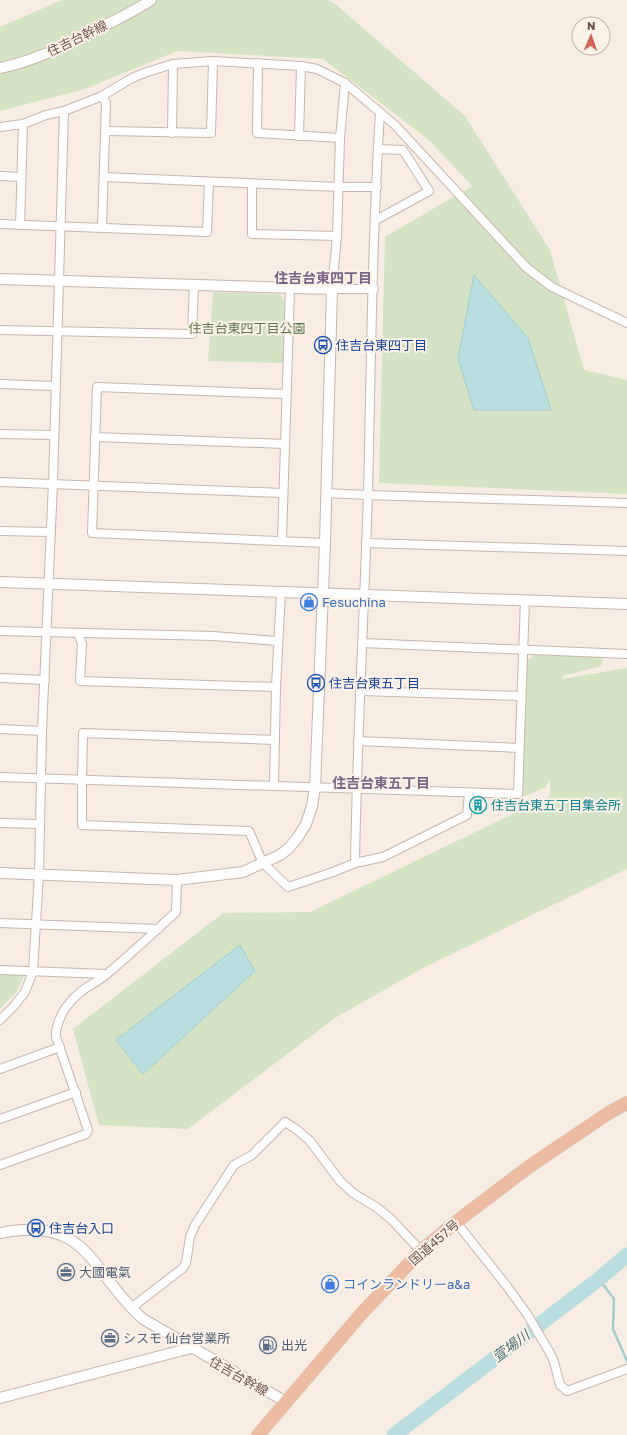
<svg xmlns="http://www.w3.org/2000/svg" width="627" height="1435" font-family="'Golos Text','Noto Sans JP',sans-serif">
<rect width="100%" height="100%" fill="#f8ede3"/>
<!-- green -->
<g fill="#d4e3c4">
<path d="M62 0H327L333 2 465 116 550 250 584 370 627 380V494L379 483 385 237 472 186 429 140 323 59 177 51 85 89 0 111V27Z"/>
<path d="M213 292 280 294 285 301 283 363 208 361Z"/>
<path d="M534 655 603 657 601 666 562 676V679L627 668V869L423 968 335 1018 188 1129 99 1125 73 1029 223 913 310 912 550 796V780L546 787 520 798 526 661Z"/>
<path d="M0 974 25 975 15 994 0 1009Z"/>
</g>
<!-- water -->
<g fill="#badedf" stroke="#a2cdcf">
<path d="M474 275 528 338 551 410H474L458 359Z"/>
<path d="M240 945 255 971 143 1074 116 1040Z"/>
</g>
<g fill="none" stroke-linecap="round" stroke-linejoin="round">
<!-- stream -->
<path stroke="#a2cdcf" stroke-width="2.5" d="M599 1279 614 1299 613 1329 627 1361"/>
<!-- river -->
<path stroke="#badedf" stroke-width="15" d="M394 1435 599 1279 627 1255"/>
<!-- minor casing -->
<g stroke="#c7b5ac" stroke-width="10">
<g id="minor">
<path d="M258 63 257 133 340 138"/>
<path d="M345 83 340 138 337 236 332 289H374"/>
<path d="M102 96 106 103 102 227"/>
<path d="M0 127 23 124 46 115 64 111 102 96 132 78 147 72 173 64 213 61 301 66 317 69 345 83 395 125 527 268 552 287 627 323"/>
<path d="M106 131 211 133 213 61"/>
<path d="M172 133 173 64"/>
<path d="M299 136 301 66"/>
<path d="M0 176 21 177"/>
<path d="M104 177 339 187H377"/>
<path d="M252 184V234L337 236"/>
<path d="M376 220 429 191 403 150 378 149"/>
<path d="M0 224 207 232 209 182"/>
<path d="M20 225 23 124"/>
<path d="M0 330 192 334 194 285"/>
<path d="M0 384 55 386"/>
<path d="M286 394 97 387 92 533 325 543"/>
<path d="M0 434 54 435"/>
<path d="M95 437 285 444"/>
<path d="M0 482 283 493"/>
<path d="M326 493 367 495 627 503"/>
<path d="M0 531 50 532"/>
<path d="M282 540 290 288"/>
<path d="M366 543 627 551"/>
<path d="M0 631 213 636 277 641"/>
<path d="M78 633 82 644 80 681 276 687"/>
<path d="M362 643 627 654"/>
<path d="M0 678 45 680"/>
<path d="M361 691 521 696"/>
<path d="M0 729 42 731"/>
<path d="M275 740 83 733 82 779V825L249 831 263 863 288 887 333 872 355 863 383 857 467 815 469 793"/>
<path d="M358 741 519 748"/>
<path d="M0 777 518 794 525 600"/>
<path d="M274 785 276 687 281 592"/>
<path d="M0 823 40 824"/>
<path d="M355 863C357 740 364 617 368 494 371 367 372 240 380 113"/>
<path d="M0 923 158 929"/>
<path d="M0 970 106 974"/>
<path d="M0 1020 14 1006 25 992 33 971 39 874 42 731 53 483 64 111"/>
<path d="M0 1069 60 1047"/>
<path d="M0 1119 76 1092"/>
<path d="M0 1165 86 1134 88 1130 56 1037C55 1029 61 1013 67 1006 79 989 92 986 107 974 131 954 153 933 176 912L177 880"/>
<path d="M456 1222 506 1285 527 1314 550 1353 554 1362 560 1385 567 1391 627 1369"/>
<path d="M131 1308 183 1268 186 1263 190 1237 195 1225 234 1165 252 1155 285 1122 296 1129 310 1141 340 1181 353 1193 376 1207 390 1218 421 1251"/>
</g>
</g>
<!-- tertiary casing -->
<g stroke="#c7b5ac" stroke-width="12">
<g id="tertiary">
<path d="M0 68C36 61 67 44 100 28 117 19 135 11 151 0"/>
<path d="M0 279 332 289 325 543 315 787 312 806 306 824 298 837 289 848 280 855 243 872 177 880 0 873"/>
<path d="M0 582 627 604"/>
<path d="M0 1233C90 1215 89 1271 143 1319L286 1402"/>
<path d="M0 1398 191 1348"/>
</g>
</g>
<!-- trunk casing -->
<g stroke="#d3ccca" stroke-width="14">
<path id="trunk" d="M258 1435 362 1313 421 1251 456 1222 530 1166 610 1112 627 1103"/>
</g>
<!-- minor -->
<use href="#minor" stroke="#fff" stroke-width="8"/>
<!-- tertiary -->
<use href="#tertiary" stroke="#fff" stroke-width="10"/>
<!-- trunk -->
<use href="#trunk" stroke="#ecbba2" stroke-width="13"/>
</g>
<!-- icons -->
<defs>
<g id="bus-ring" transform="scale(0.9)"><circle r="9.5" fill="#fcf2e8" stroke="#1a4fb4" stroke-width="1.5"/><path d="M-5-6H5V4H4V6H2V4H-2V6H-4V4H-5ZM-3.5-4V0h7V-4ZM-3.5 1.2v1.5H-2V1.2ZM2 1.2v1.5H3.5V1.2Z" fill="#1a4fb4"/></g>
<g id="shop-ring" transform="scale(0.9)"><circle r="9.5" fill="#fcf2e8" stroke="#3f7fe0" stroke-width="1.5"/><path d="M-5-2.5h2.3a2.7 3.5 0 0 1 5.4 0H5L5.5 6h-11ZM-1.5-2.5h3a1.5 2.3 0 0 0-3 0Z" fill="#3f7fe0"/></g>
<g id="building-ring" transform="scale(0.9)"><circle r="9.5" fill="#fcf2e8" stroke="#0f9aa8" stroke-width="1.5"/><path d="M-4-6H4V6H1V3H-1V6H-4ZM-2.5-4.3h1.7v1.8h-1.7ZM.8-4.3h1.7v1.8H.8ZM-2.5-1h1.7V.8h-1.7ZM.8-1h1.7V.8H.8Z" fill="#0f9aa8"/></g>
<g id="office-ring" transform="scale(0.9)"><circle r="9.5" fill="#fcf2e8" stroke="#5c6f8a" stroke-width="1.5"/><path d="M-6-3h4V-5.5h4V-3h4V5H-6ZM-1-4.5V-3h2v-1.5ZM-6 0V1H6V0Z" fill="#5c6f8a"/></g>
<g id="fuel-ring" transform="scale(0.9)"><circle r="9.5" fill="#fcf2e8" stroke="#5c6f8a" stroke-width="1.5"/><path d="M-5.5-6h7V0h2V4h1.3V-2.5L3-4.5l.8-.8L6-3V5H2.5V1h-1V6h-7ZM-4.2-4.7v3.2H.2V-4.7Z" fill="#5c6f8a"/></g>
</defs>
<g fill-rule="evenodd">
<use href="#bus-ring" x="323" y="345"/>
<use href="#shop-ring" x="309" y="602"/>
<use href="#bus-ring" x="316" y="683"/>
<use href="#building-ring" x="478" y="805"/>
<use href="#bus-ring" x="36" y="1228"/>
<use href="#office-ring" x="66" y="1272"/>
<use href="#shop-ring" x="330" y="1284"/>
<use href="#office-ring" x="110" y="1338"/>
<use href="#fuel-ring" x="268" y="1345"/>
</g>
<g text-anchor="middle" stroke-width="4" stroke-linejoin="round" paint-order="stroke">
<!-- street labels -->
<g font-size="13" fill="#6c544d" stroke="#fcf2e8">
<text transform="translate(77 38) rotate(-26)" y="5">住吉台幹線</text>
<text transform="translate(434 1242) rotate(-41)" y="5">国道457号</text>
<text transform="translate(239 1376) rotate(30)" y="5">住吉台幹線</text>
</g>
<!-- park labels -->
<g font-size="13" fill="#5c764a" stroke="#fcf2e8">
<text x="247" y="333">住吉台東四丁目公園</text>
</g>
<!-- transit labels -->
<g font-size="13" fill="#164399" stroke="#fcf2e8" text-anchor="start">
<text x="336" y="350">住吉台東四丁目</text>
<text x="329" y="688">住吉台東五丁目</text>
<text x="49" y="1233">住吉台入口</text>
</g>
<!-- shop labels -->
<g font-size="13" fill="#366cbe" stroke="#fcf2e8" text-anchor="start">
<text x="322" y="607">Fesuchina</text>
<text x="343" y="1289">コインランドリーa&amp;a</text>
</g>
<!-- culture labels -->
<g font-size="13" fill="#0d838f" stroke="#fcf2e8" text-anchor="start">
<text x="491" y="810">住吉台東五丁目集会所</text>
</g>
<!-- service labels -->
<g font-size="13" fill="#4e5e75" stroke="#fcf2e8" text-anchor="start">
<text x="79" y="1277">大國電氣</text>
<text x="123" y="1343">シスモ 仙台営業所</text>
<text x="281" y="1350">出光</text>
</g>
<!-- neighbourhood labels -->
<g font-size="14" font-weight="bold" fill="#796589" stroke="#fcf2e8">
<text x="323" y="283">住吉台東四丁目</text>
<text x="381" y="788">住吉台東五丁目</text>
</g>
<!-- water labels -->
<g font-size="14" font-style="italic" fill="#477477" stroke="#fcf2e8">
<text transform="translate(511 1346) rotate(-37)" y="5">萱場川</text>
</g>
</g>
<!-- north arrow -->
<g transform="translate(591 36) rotate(2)"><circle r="19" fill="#fcf2e8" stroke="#c2b3aa"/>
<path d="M0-3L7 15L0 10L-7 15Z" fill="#d26558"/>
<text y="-6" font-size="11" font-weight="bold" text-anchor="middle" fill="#6c544d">N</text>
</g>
</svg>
